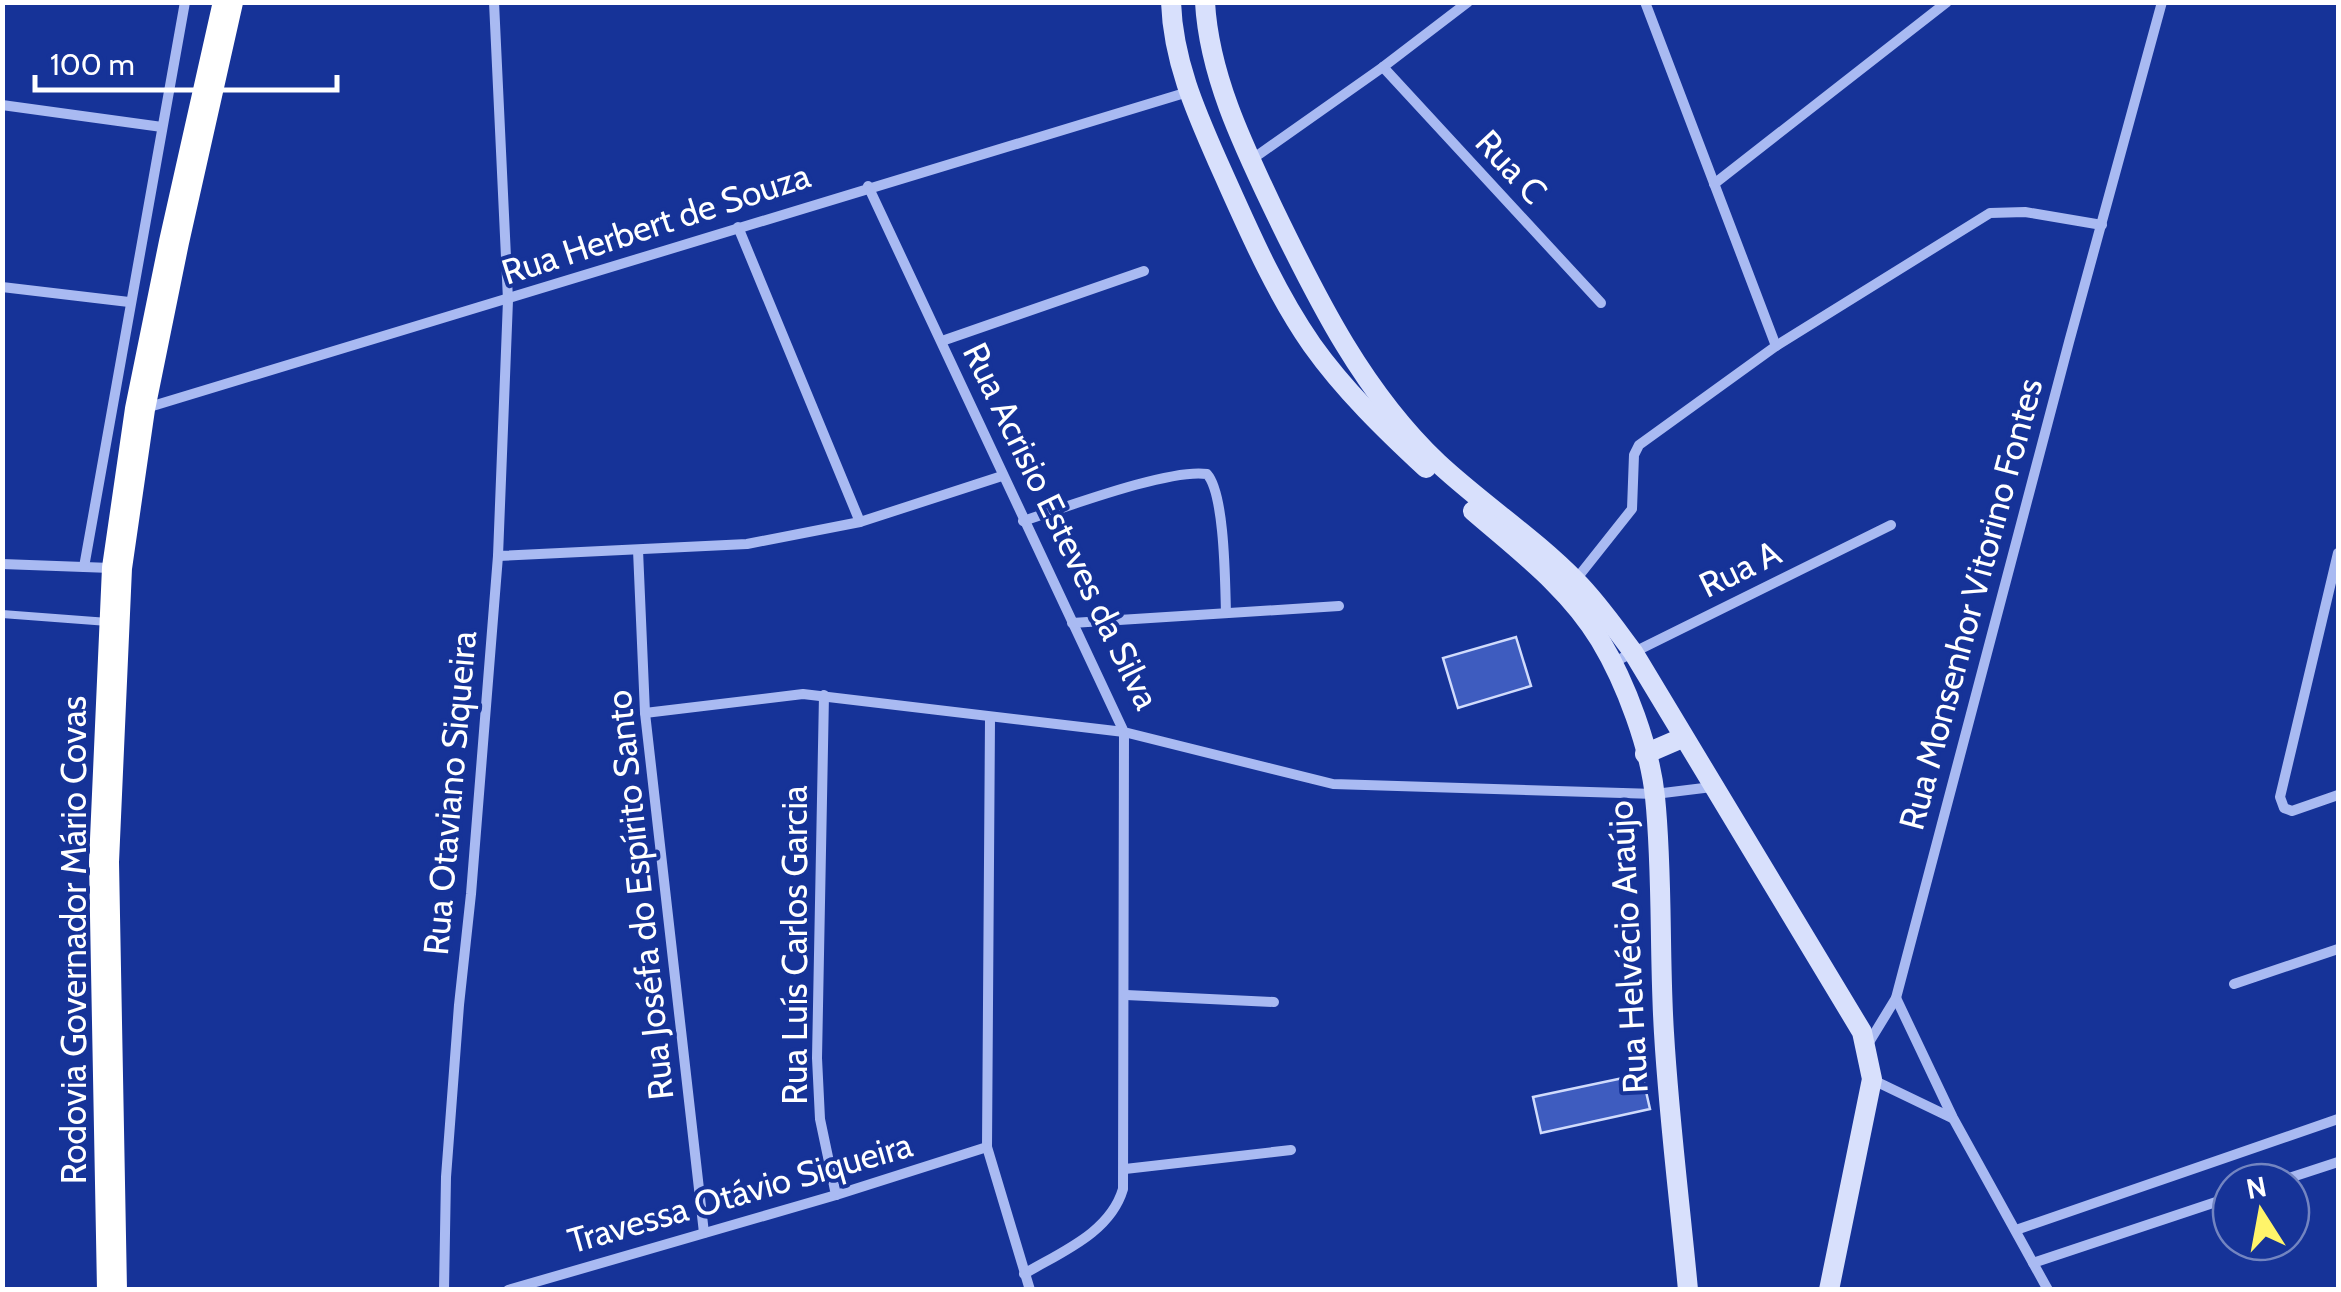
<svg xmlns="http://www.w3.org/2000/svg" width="2341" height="1292" font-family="Cabin,sans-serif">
<rect width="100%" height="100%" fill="#163398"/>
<!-- building -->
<g fill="#3e5cbf" stroke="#d0dbfc" stroke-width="2.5">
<path d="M1516 637 1531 686 1458 708 1443 658Z"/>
<path d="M1642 1074 1650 1109 1541 1133 1533 1097Z"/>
</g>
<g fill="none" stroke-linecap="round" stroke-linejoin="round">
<!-- lane -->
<path stroke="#a9baf2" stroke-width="8" d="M2 614 108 622"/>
<!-- street -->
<g stroke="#a9baf2" stroke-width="10">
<path d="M1645 2 1776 346"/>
<path d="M1383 67 1601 303"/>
<path d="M2 105 162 127"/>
<path d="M1251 160 1383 67 1468 2"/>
<path d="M1714 184 1947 2"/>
<path d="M868 186 1124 732 1333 784 1655 794 1712 787"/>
<path d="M738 227 860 522"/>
<path d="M2 287 129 302"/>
<path d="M942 341 1144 271"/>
<path d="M146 408C494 305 840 195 1188 92"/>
<path d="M1023 521C1064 508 1170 468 1207 474 1225 494 1225 583 1226 613"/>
<path d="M638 550 645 713 704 1233"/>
<path d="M2338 553 2280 797 2284 808 2292 811 2338 795"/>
<path d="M498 556 747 544 860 522 1002 476"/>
<path d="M2 564 111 568"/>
<path d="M84 567 185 2"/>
<path d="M1574 582 1632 509 1634 455 1639 445 1776 346 1990 213 2025 212 2102 225"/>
<path d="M1072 623 1339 606"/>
<path d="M1612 663 1891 525"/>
<path d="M824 695 817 1058 820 1119 836 1195"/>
<path d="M645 713 803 694 1124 732 1123 1189C1110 1233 1061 1252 1024 1274"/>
<path d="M990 719 987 1147 1030 1290"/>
<path d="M2234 984 2338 949"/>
<path d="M1126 995 1274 1002"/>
<path d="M1896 998 1953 1118 2048 1290"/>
<path d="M1868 1044 1896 998 2069 342 2162 2"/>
<path d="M1873 1080 1952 1118"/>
<path d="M1125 1169 1291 1150"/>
<path d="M2277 1182 2338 1162"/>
<path d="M2016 1230 2338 1119"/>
<path d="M2033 1263 2231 1197"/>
<path d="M444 1290 446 1177 459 1005 471 894 498 556 508 300 494 2"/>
<path d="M508 1290 836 1195 987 1147"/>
</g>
<!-- secondary -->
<g stroke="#d8e0fc" stroke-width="20">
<path d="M1171 2C1173 60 1195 110 1218 162 1246 224 1273 289 1312 345 1344 390 1385 430 1426 468"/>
<path d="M1205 2C1209 75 1243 145 1274 210 1318 301 1364 393 1438 463 1482 504 1534 538 1576 581 1597 602 1615 628 1633 652L1862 1032 1872 1079 1829 1290"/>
<path d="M1473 511C1518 550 1569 588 1600 640 1626 683 1650 748 1655 797 1663 875 1659 954 1664 1033 1669 1119 1680 1204 1688 1290"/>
<path d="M1645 754 1682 738"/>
</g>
<!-- highway -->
<path stroke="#fff" stroke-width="30" d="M112 1290 104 862 117 568 140 409 174 242 228 2"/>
</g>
<g text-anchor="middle" stroke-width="8" stroke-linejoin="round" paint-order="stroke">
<!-- street labels -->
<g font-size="35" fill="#fff" stroke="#163398">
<text transform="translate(1511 167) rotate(47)" y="12">Rua C</text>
<text transform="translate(656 224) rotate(-18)" y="12">Rua Herbert de Souza</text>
<text transform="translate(1061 526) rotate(64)" y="12">Rua Acrisio Esteves da Silva</text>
<text transform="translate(1740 569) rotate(-26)" y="12">Rua A</text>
<text transform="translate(1971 604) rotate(-75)" y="12">Rua Monsenhor Vitorino Fontes</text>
<text transform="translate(450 793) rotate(-85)" y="12">Rua Otaviano Siqueira</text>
<text transform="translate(640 895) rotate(-96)" y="12">Rua Joséfa do Espírito Santo</text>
<text transform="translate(74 940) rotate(-90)" y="12">Rodovia Governador Mário Covas</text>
<text transform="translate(795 945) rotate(-90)" y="12">Rua Luís Carlos Garcia</text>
<text transform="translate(1628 947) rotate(-93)" y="12">Rua Helvécio Araújo</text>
<text transform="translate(740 1193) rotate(-16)" y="12">Travessa Otávio Siqueira</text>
</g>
</g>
<!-- border -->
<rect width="2341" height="1292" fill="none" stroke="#ffffff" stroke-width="10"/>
<!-- north arrow -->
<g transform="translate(2261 1212) rotate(349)"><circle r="48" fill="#163398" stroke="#7385c1" stroke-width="2.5"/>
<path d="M0-8L18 38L0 25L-18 38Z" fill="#fff46a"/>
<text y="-15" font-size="28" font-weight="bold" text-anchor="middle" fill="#ffffff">N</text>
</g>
<!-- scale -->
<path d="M35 75v15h302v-15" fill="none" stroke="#ffffff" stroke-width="5"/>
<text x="50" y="75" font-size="30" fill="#ffffff" stroke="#163398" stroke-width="8" paint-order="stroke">100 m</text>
</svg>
